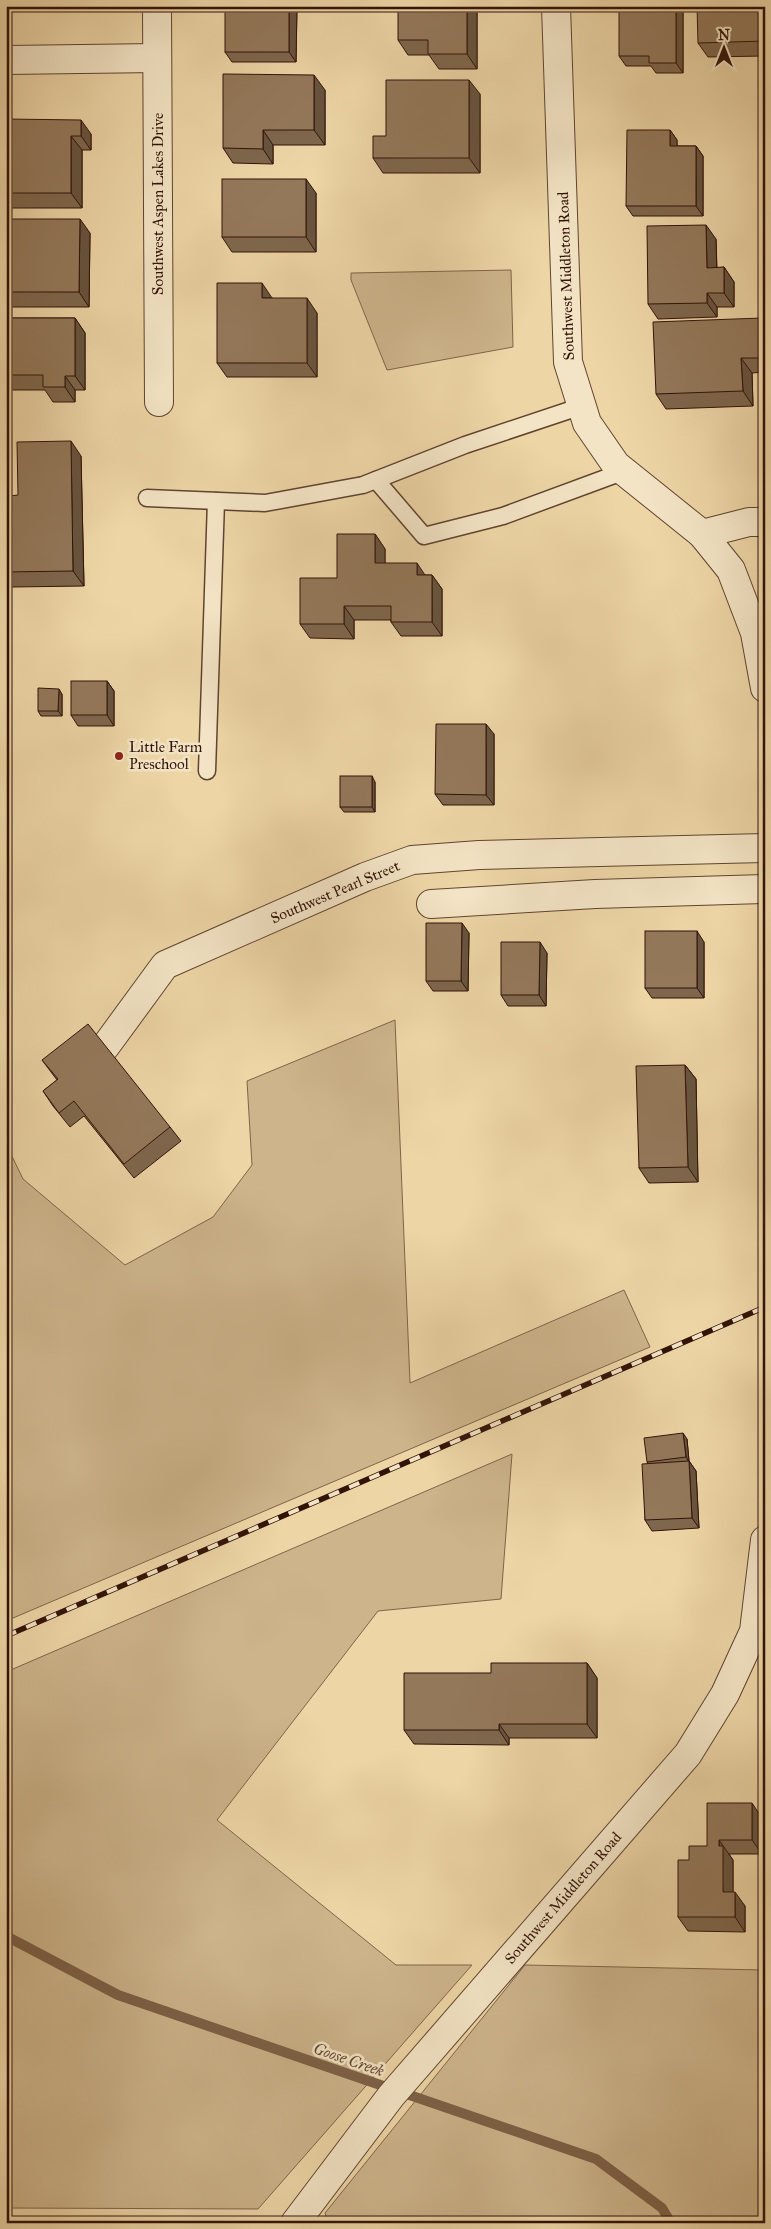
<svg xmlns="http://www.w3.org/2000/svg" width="771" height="2229" font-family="'IM FELL Great Primer',serif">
<rect width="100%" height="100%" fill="#edd5a6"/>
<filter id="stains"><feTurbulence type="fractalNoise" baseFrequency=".004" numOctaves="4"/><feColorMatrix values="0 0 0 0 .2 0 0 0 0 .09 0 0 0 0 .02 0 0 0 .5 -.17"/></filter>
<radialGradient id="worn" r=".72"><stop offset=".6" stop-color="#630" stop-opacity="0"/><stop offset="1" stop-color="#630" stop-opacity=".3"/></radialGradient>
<!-- green -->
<g fill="#cdb48b" stroke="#80644a">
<path d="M511 270 513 347 387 370 351 280V273Z"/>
<path d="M395 1020 410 1383 624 1290 650 1347 6 1621V1144L23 1179 125 1265 213 1217 252 1165 247 1081Z"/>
<path d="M512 1454 501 1599 378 1611 217 1820 396 1965H472L258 2209 6 2208V1672Z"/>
<path d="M525 1965 765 1970V2223H328L325 2213Z"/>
</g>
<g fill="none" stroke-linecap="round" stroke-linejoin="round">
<!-- stream -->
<path stroke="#7c6046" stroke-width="10" d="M6 1936 118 1995 596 2159 662 2208 671 2223"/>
<!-- lane casing -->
<g stroke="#614430" stroke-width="19">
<g id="lane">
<path d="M376 480 424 536 503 516 614 475 623 470"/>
<path d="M147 498 265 503 363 485 465 445 582 406"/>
<path d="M207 771 216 501"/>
</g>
</g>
<!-- street casing -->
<g stroke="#614430" stroke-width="30">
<g id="street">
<path d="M157 6 159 402"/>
<path d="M556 6 568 362 587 423 616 465 702 534 731 570 755 633 765 688"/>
<path d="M6 60 157 58"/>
<path d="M702 534 749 522H765"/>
<path d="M431 904 595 894 765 889"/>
<path d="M105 1047 165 965 365 877 412 860 479 855 765 848"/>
<path d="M295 2223 391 2096 688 1754 725 1694 754 1631 765 1540"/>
</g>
</g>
<!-- lane -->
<use href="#lane" stroke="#f3e4c5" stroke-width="16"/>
<!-- street -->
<use href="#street" stroke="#f3e4c5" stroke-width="28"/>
<!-- rail casing -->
<g stroke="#321308" stroke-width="5.5">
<path id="rail" d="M6 1636 765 1307"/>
</g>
<!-- rail -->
<use href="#rail" stroke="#f3e4c5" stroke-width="4" stroke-dasharray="11" stroke-linecap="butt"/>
</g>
<!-- wall -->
<g fill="#7e674d" stroke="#321308">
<path d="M297 6 296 62H232L225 52Z"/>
<path d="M477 6V69H439L429 55H408L398 40Z"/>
<path d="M683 6V73H656L651 66H626L619 56Z"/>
<path d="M765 6V56L708 57 698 43Z"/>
<path d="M325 90V145H273V164L233 163 223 148Z"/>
<path d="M480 94V173H383L373 158 386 136Z"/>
<path d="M6 119 91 134V150H82V208H7Z"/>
<path d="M670 130 677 140V146H696L703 156V216H633L626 206Z"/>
<path d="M316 193V252H232L222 237Z"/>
<path d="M6 219 90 233 89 307H11L6 300Z"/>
<path d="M716 239 717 268 724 267 734 282V307H717V317L658 319 648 304Z"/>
<path d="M272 298 317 313V377H227L217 363Z"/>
<path d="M6 318H75L85 333V390H75V402H53L45 390H6Z"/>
<path d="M762 318 765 322V372L752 373 753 406 666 409 656 394Z"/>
<path d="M81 456 84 586 12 587 6 578 10 506Z"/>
<path d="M375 534 385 549V563L425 575H432L442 589V636H401L391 622V620H354V639L310 638 300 624 337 578Z"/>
<path d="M107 681 114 691V726H78L71 715Z"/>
<path d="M62 694V716H41L38 711Z"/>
<path d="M494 734V805H443L435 794Z"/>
<path d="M375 782V812H344L340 807Z"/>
<path d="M469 933 468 991H433L426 981Z"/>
<path d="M704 942V998H652L645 988Z"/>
<path d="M547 953 546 1006H508L501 995Z"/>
<path d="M42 1060 170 1127 181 1141 134 1178 84 1116 70 1127 53 1106 43 1091 57 1080Z"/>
<path d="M685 1065 696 1079 698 1182 649 1183 639 1168Z"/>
<path d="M687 1439 689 1461 696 1471 699 1528 652 1531 645 1520 648 1464 647 1462Z"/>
<path d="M587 1663 597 1678V1738H509V1745L414 1744 404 1730 491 1673Z"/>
<path d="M762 1818V1854H729L733 1860V1892L745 1906V1932L688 1931 678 1917 707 1846Z"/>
</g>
<!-- shaded-wall -->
<g fill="#67543f" stroke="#321308">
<path d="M289 6H297L296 62 289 52Z"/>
<path d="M467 6H477V69L467 54Z"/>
<path d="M676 6H683V73L676 63Z"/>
<path d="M314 75 325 90V145L314 130Z"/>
<path d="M469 80 480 94V173L469 158Z"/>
<path d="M81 120 91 134V150L81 136Z"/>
<path d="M263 130 273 145V164L263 149Z"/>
<path d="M670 130 677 140V156L670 146Z"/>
<path d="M71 136 82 150V208L71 193Z"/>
<path d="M696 146 703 156V216L696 206Z"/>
<path d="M306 179 316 193V252L306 237Z"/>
<path d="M80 219 90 233 89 307 79 292Z"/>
<path d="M706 225 716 239 717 282 707 268Z"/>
<path d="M724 267 734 282V307L724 293Z"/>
<path d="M262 283 272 298H262Z"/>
<path d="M707 293 717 307V317L707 303Z"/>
<path d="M307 298 317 313V377L307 363Z"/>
<path d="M75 318 85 333V390L75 376Z"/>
<path d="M762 318 765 322V360L763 358Z"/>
<path d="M741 358 752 373 753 406 743 391Z"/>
<path d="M65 376 75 390V402L65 387Z"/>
<path d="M71 441 81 456 84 586 73 571Z"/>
<path d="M375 534 385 549V578L375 563Z"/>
<path d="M417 563 427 578 417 575Z"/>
<path d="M432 575 442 589V636L432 622Z"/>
<path d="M344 606 354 620V639L344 624Z"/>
<path d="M107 681 114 691V726L107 715Z"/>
<path d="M59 689 62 694V716L58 711Z"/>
<path d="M486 724 494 734V805L486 795Z"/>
<path d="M372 776 375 782V812L372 807Z"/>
<path d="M462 923 469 933 468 991 461 981Z"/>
<path d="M697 931 704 942V998L697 988Z"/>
<path d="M540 942 547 953 546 1006 539 995Z"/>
<path d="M685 1065 696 1079 698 1182 688 1167Z"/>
<path d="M683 1433 687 1439 689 1461 696 1471 699 1528 692 1518 689 1462 686 1457Z"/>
<path d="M587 1663 597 1678V1738L587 1724Z"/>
<path d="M499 1724 509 1738V1745L499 1730Z"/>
<path d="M752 1803 762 1818V1854L752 1840Z"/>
<path d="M719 1840 733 1860V1906L723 1892Z"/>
<path d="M735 1892 745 1906V1932L735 1917Z"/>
</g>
<!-- building -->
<g fill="#93785a" stroke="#321308">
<rect x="225" y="6" width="64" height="46"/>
<path d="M398 6H467V54H428V40H398Z"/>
<path d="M619 6H676V63H649V56H619Z"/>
<path d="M697 6H765V41L698 43Z"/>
<path d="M223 74 314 75V130H263V149L223 148Z"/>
<path d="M386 80H469V158H373V136H386Z"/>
<path d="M6 119 81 120V136H71V193H6Z"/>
<path d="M627 130H670V146H696V206H626Z"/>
<rect x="222" y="179" width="84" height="58"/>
<path d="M6 219H80L79 292H6Z"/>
<path d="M706 225 707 268 724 267V293H707V303L648 304 647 226Z"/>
<path d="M217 283H262V298H307V363H217Z"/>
<path d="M6 318H75V376H65V387H43V375H6Z"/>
<path d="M762 318 763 358H741L743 391 656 394 653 322Z"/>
<path d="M71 441 73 571 6 572V506H10V496L18 495 17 442Z"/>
<path d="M337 534H375V563H417V575H432V622H391V606H344V624H300V578H337Z"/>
<rect x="71" y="681" width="36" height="34"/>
<path d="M38 688 59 689 58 711H38Z"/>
<path d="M436 724H486V795L435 794Z"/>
<rect x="340" y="776" width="32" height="31"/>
<path d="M426 923H462L461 981H426Z"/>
<rect x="645" y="931" width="52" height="57"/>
<path d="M501 942H540L539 995H501Z"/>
<path d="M88 1024 170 1127 124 1164 74 1101 59 1113 43 1091 58 1079 42 1060Z"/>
<path d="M685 1065 688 1167 639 1168 636 1066Z"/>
<path d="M683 1433 686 1457 647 1462 644 1438Z"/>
<path d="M689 1461 692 1518 645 1520 642 1464Z"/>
<path d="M491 1663H587V1724H499V1730H404V1673H491Z"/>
<rect x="762" y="1737" width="3" height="54"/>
<path d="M707 1803H752V1840H719V1846H723V1892H735V1917H678V1860H689V1846H707Z"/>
</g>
<!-- markers -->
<circle fill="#8f2418" stroke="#f3e4c5" stroke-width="2" cx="119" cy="756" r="5"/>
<g text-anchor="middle" stroke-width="5" stroke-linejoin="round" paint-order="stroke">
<!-- street labels -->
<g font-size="15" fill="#321308" stroke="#f3e4c5">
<text transform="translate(158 204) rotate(-90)" y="5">Southwest Aspen Lakes Drive</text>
<text transform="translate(566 276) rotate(-92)" y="5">Southwest Middleton Road</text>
<text transform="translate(335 892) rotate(-23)" y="5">Southwest Pearl Street</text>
<text transform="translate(563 1898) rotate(-49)" y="5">Southwest Middleton Road</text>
</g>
<!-- poi labels -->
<g font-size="15" fill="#321308" stroke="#f3e4c5" text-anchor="start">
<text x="129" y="752">Little Farm<tspan x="129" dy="17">Preschool</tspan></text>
</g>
<!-- water labels -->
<g font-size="16" font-style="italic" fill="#634632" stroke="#f3e4c5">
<text transform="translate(349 2059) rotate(19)" y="6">Goose Creek</text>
</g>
</g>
<!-- margin -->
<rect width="771" height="2229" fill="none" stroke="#edd5a6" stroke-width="25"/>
<rect x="8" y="8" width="756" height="2214" fill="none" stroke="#321308" stroke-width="2.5"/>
<rect x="12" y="12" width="746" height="2204" fill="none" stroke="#321308"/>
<!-- north arrow -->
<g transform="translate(724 48)" stroke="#f3e4c5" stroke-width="4" paint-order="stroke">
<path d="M0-4L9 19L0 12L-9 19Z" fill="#321308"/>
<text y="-8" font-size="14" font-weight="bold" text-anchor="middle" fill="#321308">N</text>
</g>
<rect width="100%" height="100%" filter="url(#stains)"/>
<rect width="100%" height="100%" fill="url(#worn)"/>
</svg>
